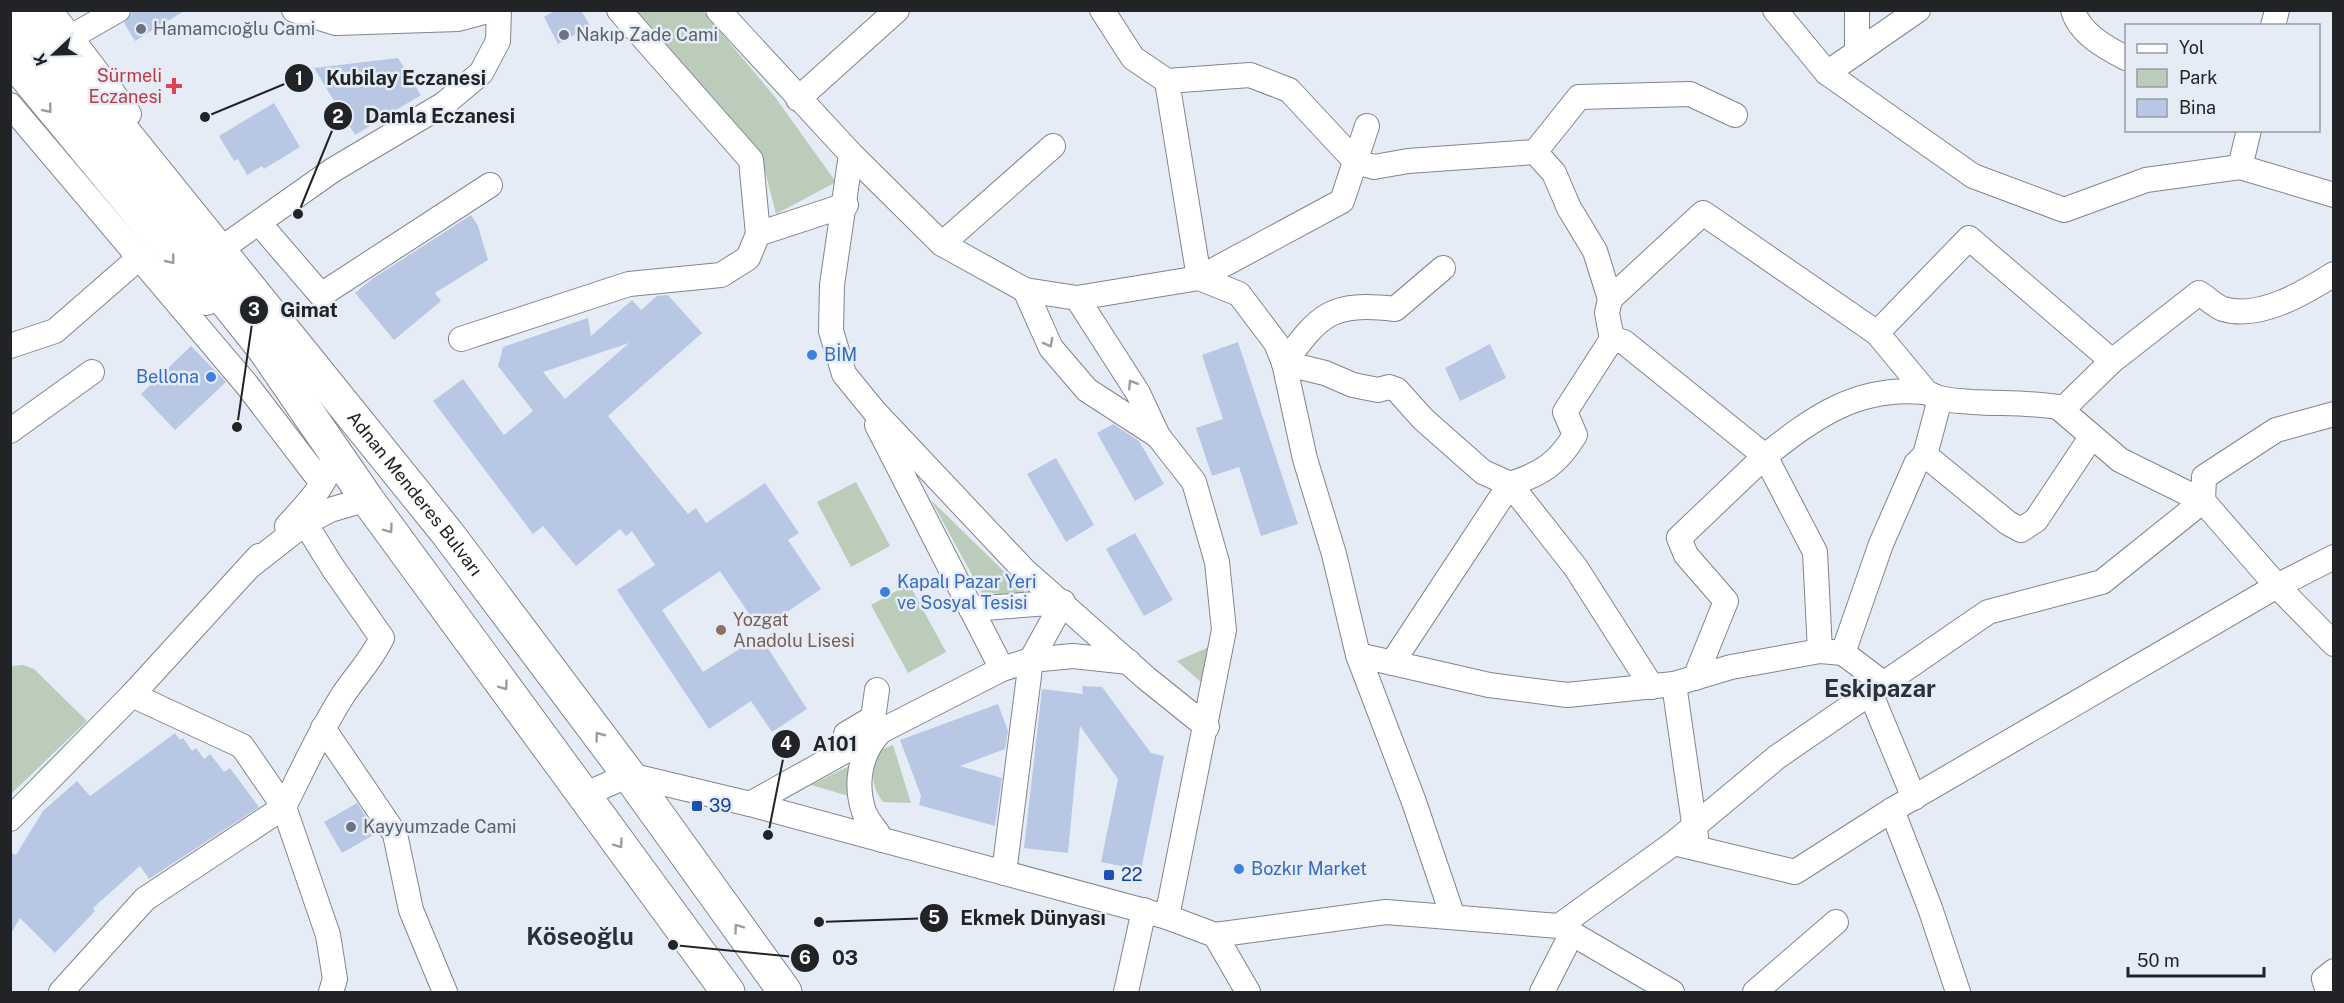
<svg xmlns="http://www.w3.org/2000/svg" width="2344" height="1003" font-family="'Public Sans',sans-serif">
<rect width="100%" height="100%" fill="#e6ecf6"/>
<!-- green -->
<g fill="#bbcdba">
<path d="M625 11H703L775 97 836 182 776 214 761 155Z"/>
<path d="M856 482 890 546 851 567 817 502Z"/>
<path d="M931 500 1028 595 982 593Z"/>
<path d="M909 584 946 652 908 673 871 605Z"/>
<path d="M1209 647 1202 683 1177 661Z"/>
<path d="M23 665 34 669 87 721 11 794V666Z"/>
<path d="M893 745 911 803 883 802C870 785 872 771 878 751Z"/>
<path d="M853 764 852 797 811 785Z"/>
</g>
<!-- building -->
<g fill="#b8c8e4" fill-rule="evenodd">
<path d="M134 10H186L135 41 124 23Z"/>
<path d="M556 10H581L590 26 558 44 544 17Z"/>
<path d="M398 58 421 95 355 135 314 68Z"/>
<path d="M274 103 300 147 264 169 262 166 247 175 238 159 234 161 219 136Z"/>
<path d="M471 215 478 226 488 260 435 293 441 301 394 340 355 293 372 279Z"/>
<path d="M668 295 702 333 608 416 688 514 696 508 706 523 765 483 799 533 788 540 821 589 760 630 720 571 662 610 703 672 760 636 807 709 772 732 751 701 709 729 617 590 655 565 632 531 626 536 620 529 576 566 543 526 533 534 433 401 463 379 504 435 533 411 498 366 503 347 588 318 591 336 632 300 641 310 657 296ZM629 343 565 399 543 372Z"/>
<path d="M1238 342 1298 524 1261 536 1239 467 1212 476 1196 428 1223 419 1202 355Z"/>
<path d="M1490 344 1506 378 1460 401 1445 368Z"/>
<path d="M191 346 226 382 175 430 141 394Z"/>
<path d="M1113 424 1139 441 1164 484 1135 501 1097 433Z"/>
<path d="M1056 458 1094 525 1066 542 1027 474Z"/>
<path d="M1135 533 1173 600 1144 616 1106 549Z"/>
<path d="M1082 686 1102 687 1151 753 1164 756 1141 870 1101 862 1118 779 1080 726 1068 853 1024 848 1042 689 1083 694Z"/>
<path d="M998 704 1008 731 1005 749 960 766 1002 778 995 826 919 805 921 796 900 740Z"/>
<path d="M175 733 180 740 183 738 192 751 196 748 204 759 210 754 224 772 230 768 259 807 149 879 140 866 93 908 95 911 55 953 20 918 10 935V852L16 855 43 811 77 781 90 796Z"/>
<path d="M357 803 377 833 342 853 324 822Z"/>
</g>
<g fill="none" stroke-linecap="round" stroke-linejoin="round">
<!-- minor casing -->
<g stroke="#80858e" stroke-width="26">
<g id="minor">
<path d="M50 10 129 114"/>
<path d="M294 10 336 23 458 19 492 10"/>
<path d="M619 10 751 160 758 234"/>
<path d="M718 10 851 154 942 244 1025 290 1077 298 1199 278 1239 294 1276 343 1284 363"/>
<path d="M1102 10 1133 58 1167 81"/>
<path d="M1775 10 1827 73 1973 176 2064 210 2146 180 2240 167 2334 195"/>
<path d="M1857 10V52"/>
<path d="M2073 10C2079 33 2106 48 2126 58"/>
<path d="M2273 26 2277 10"/>
<path d="M71 37 118 10"/>
<path d="M10 64 207 303"/>
<path d="M1827 73 1918 10"/>
<path d="M798 99 897 10"/>
<path d="M10 105 247 385 322 483"/>
<path d="M1367 126 1342 201 1199 278 1167 81 1250 75 1289 90 1356 162 1374 167 1408 161 1535 152 1579 97 1690 94 1735 115"/>
<path d="M1535 152 1554 173 1569 208 1595 251 1610 299 1607 313 1612 339"/>
<path d="M851 154 832 285 831 331 844 374 875 412 1024 570 1146 678 1207 727"/>
<path d="M2240 167 2249 130"/>
<path d="M259 223 321 295 490 185"/>
<path d="M228 244 333 170 444 104 481 73 498 41 499 10"/>
<path d="M942 244 1053 146"/>
<path d="M1025 290 1051 348 1087 390 1158 436"/>
<path d="M1077 298 1138 393 1158 436 1194 482 1217 562 1224 630 1167 917 1215 935 1248 992"/>
<path d="M1610 299 1703 213 1877 333 1926 392"/>
<path d="M1877 333 1969 238 2112 361"/>
<path d="M461 339 629 284 721 275 748 258 758 234 846 205"/>
<path d="M10 346 55 331 140 257"/>
<path d="M1284 363C1321 313 1331 302 1395 309L1443 268"/>
<path d="M2058 407 2120 460 2203 501 2277 586 2334 644"/>
<path d="M2334 414 2276 430 2204 477 2203 501 2102 582 1988 612 1777 757 1674 843 1795 872 1892 810 2277 586 2334 557"/>
<path d="M877 425 1002 669"/>
<path d="M10 431 92 372"/>
<path d="M1925 455 2008 523 2021 530 2036 520 2092 436"/>
<path d="M305 523 333 568 382 638C370 662 357 674 343 695 320 731 303 769 284 807L328 935 335 979 331 992"/>
<path d="M287 526C305 506 336 477 332 448"/>
<path d="M249 567 305 523 330 510 367 499 359 488"/>
<path d="M1843 653 1881 544 1916 464 1925 455 1940 399"/>
<path d="M1358 655 1334 554 1305 459 1284 363 1325 373 1353 385 1378 390 1389 387 1397 390 1423 419 1483 472 1510 484C1542 474 1558 463 1575 435L1565 412 1612 339 1624 342 1765 456C1814 417 1857 386 1923 392 1929 392 1933 397 1940 398 1949 401 1962 401 1972 402 2003 404 2033 402 2064 408L2112 361 2199 293C2207 298 2215 306 2223 309 2259 320 2304 293 2334 274"/>
<path d="M1392 663 1510 484 1576 568 1652 687"/>
<path d="M1695 678 1726 601 1686 555 1679 538 1765 456 1815 552 1820 651"/>
<path d="M1674 684 1696 837"/>
<path d="M1870 692 1914 798"/>
<path d="M323 728 395 834 411 910 445 992"/>
<path d="M879 733C859 755 855 785 864 812 868 822 877 831 882 840"/>
<path d="M846 734 873 718 877 690"/>
<path d="M584 795 629 775 750 804 1167 917"/>
<path d="M750 804 881 731 1002 669 1031 660 1063 602 971 609"/>
<path d="M1892 810 1930 908 1958 992"/>
<path d="M10 819 132 695 259 556"/>
<path d="M1004 873 1031 660 1073 656 1129 662"/>
<path d="M1453 917 1414 802 1358 655 1489 685 1567 695 1674 684 1731 667 1820 651 1843 653 1883 683"/>
<path d="M1559 926 1674 843"/>
<path d="M1215 935 1386 912 1559 926 1672 992"/>
<path d="M61 992 145 899 284 807 242 746 132 695"/>
<path d="M1126 992 1144 910"/>
<path d="M1542 992 1572 933"/>
<path d="M1755 992 1836 922"/>
<path d="M2328 992 2324 979 2334 971"/>
</g>
</g>
<!-- highway casing -->
<g stroke="#80858e" stroke-width="35">
<g id="highway">
<path id="s1" d="M25 10 448 534 629 775 785 992"/>
<path d="M10 31 264 349 367 499 728 992"/>
</g>
</g>
<!-- minor -->
<use href="#minor" stroke="#fff" stroke-width="24"/>
<!-- highway -->
<use href="#highway" stroke="#fff" stroke-width="33"/>
</g>
<!-- one-way arrows -->
<defs><path id="oneway-chevron" d="M-2-3.5L2.5 0L-2 3.5" fill="none" stroke-width="1.6" stroke-linecap="round" stroke-linejoin="round" transform="scale(1.5)"/></defs>
<g stroke="#9b9c9e">
<use href="#oneway-chevron" transform="translate(48 109) rotate(51)"/>
<use href="#oneway-chevron" transform="translate(171 260) rotate(51)"/>
<use href="#oneway-chevron" transform="translate(1049 343) rotate(62)"/>
<use href="#oneway-chevron" transform="translate(1132 384) rotate(-122)"/>
<use href="#oneway-chevron" transform="translate(389 529) rotate(54)"/>
<use href="#oneway-chevron" transform="translate(504 686) rotate(54)"/>
<use href="#oneway-chevron" transform="translate(599 736) rotate(-127)"/>
<use href="#oneway-chevron" transform="translate(619 844) rotate(54)"/>
<use href="#oneway-chevron" transform="translate(738 928) rotate(-126)"/>
</g>
<!-- markers -->
<g fill="#6b7280" stroke="#e6ecf6" stroke-width="2">
<circle cx="141" cy="29" r="6"/>
<circle cx="564" cy="35" r="6"/>
<circle cx="351" cy="827" r="6"/>
</g>
<path fill="#e0444e" stroke="#e6ecf6" stroke-width="2" d="M171 77h6v6h6v6h-6v6h-6v-6h-6v-6h6z"/>
<g fill="#3f7fe0" stroke="#e6ecf6" stroke-width="2">
<circle cx="812" cy="355" r="6"/>
<circle cx="211" cy="377" r="6"/>
<circle cx="885" cy="592" r="6"/>
<circle cx="1239" cy="869" r="6"/>
</g>
<circle fill="#8d6e63" stroke="#e6ecf6" stroke-width="2" cx="721" cy="630" r="6"/>
<g fill="#1a4fb4" stroke="#e6ecf6" stroke-width="2">
<rect x="691" y="800" width="12" height="12" rx="3"/>
<rect x="1103" y="869" width="12" height="12" rx="3"/>
</g>
<g text-anchor="middle" stroke-width="5" stroke-linejoin="round" paint-order="stroke">
<!-- worship labels -->
<g font-size="18" fill="#5b616d" stroke="#e6ecf6" text-anchor="start">
<text x="153" y="35">Hamamcıoğlu Cami</text>
<text x="576" y="41">Nakıp Zade Cami</text>
<text x="363" y="833">Kayyumzade Cami</text>
</g>
<!-- health labels -->
<g font-size="18" fill="#be3a42" stroke="#e6ecf6" text-anchor="end">
<text x="162" y="82">Sürmeli<tspan x="162" dy="21">Eczanesi</tspan></text>
</g>
<!-- shop labels -->
<g font-size="18" fill="#366cbe" stroke="#e6ecf6" text-anchor="start">
<text x="824" y="361">BİM</text>
<text x="199" y="383" text-anchor="end">Bellona</text>
<text x="897" y="588">Kapalı Pazar Yeri<tspan x="897" dy="21">ve Sosyal Tesisi</tspan></text>
<text x="1251" y="875">Bozkır Market</text>
</g>
<!-- street labels -->
<g font-size="18" fill="#212327" stroke="#e6ecf6">
<text dy="6" stroke="none"><textPath href="#s1" startOffset="621">Adnan Menderes Bulvarı</textPath></text>
</g>
<!-- education labels -->
<g font-size="18" fill="#785e54" stroke="#e6ecf6" text-anchor="start">
<text x="733" y="626">Yozgat<tspan x="733" dy="21">Anadolu Lisesi</tspan></text>
</g>
<!-- transit labels -->
<g font-size="18" fill="#164399" stroke="#e6ecf6" text-anchor="start">
<text x="709" y="812">39</text>
<text x="1121" y="881">22</text>
</g>
<!-- district labels -->
<g font-size="24" font-weight="bold" fill="#2c3038" stroke="#e6ecf6">
<text x="1880" y="697">Eskipazar</text>
<text x="580" y="945">Köseoğlu</text>
</g>
</g>
<!-- callouts -->
<path fill="none" stroke="#212327" stroke-width="2" d="M205 117L299 78M298 214L338 116M237 427L254 310M768 835L786 744M819 922L934 918M673 945L805 958"/>
<g fill="#212327" stroke="#e6ecf6" stroke-width="2">
<circle cx="205" cy="117" r="6"/>
<circle cx="298" cy="214" r="6"/>
<circle cx="237" cy="427" r="6"/>
<circle cx="768" cy="835" r="6"/>
<circle cx="819" cy="922" r="6"/>
<circle cx="673" cy="945" r="6"/>
<circle cx="299" cy="78" r="15"/>
<circle cx="338" cy="116" r="15"/>
<circle cx="254" cy="310" r="15"/>
<circle cx="786" cy="744" r="15"/>
<circle cx="934" cy="918" r="15"/>
<circle cx="805" cy="958" r="15"/>
</g>
<g font-size="18" text-anchor="middle" font-weight="bold" fill="#fff">
<text x="299" y="85">1</text>
<text x="338" y="123">2</text>
<text x="254" y="316">3</text>
<text x="786" y="750">4</text>
<text x="934" y="924">5</text>
<text x="805" y="964">6</text>
</g>
<g font-size="20" text-anchor="middle" font-weight="bold" fill="#212327" stroke="#e6ecf6" stroke-width="5" stroke-linejoin="round" paint-order="stroke">
<text x="406" y="85">Kubilay Eczanesi</text>
<text x="440" y="123">Damla Eczanesi</text>
<text x="309" y="317">Gimat</text>
<text x="835" y="751">A101</text>
<text x="1033" y="925">Ekmek Dünyası</text>
<text x="845" y="965">03</text>
</g>
<!-- border -->
<rect width="2344" height="1003" fill="none" stroke="#212327" stroke-width="24"/>
<!-- legend -->
<rect x="2125" y="24" width="195" height="108" fill="#e6ecf6" stroke="#979ca3" stroke-width="1.5"/>
<rect x="2137" y="44" width="30" height="9" fill="#ffffff" stroke="#979ca3" stroke-width="1.5"/>
<text x="2179" y="54" font-size="18" fill="#212327">Yol</text>
<rect x="2137" y="69" width="30" height="18" fill="#bbcdba" stroke="#979ca3" stroke-width="1.5"/>
<text x="2179" y="84" font-size="18" fill="#212327">Park</text>
<rect x="2137" y="99" width="30" height="18" fill="#b8c8e4" stroke="#979ca3" stroke-width="1.5"/>
<text x="2179" y="114" font-size="18" fill="#212327">Bina</text>
<!-- north arrow -->
<g transform="translate(54 54) rotate(248)" stroke="#e6ecf6" stroke-width="4.5" paint-order="stroke">
<path d="M0-4.5L10 22L0 15L-10 22Z" fill="#212327"/>
<text y="-9" font-size="16" font-weight="bold" text-anchor="middle" fill="#212327">K</text>
</g>
<!-- scale -->
<path d="M2128 967v9h136v-9" fill="none" stroke="#212327" stroke-width="3"/>
<text x="2137" y="967" font-size="18" fill="#212327" stroke="#e6ecf6" stroke-width="4.5" paint-order="stroke">50 m</text>
</svg>
